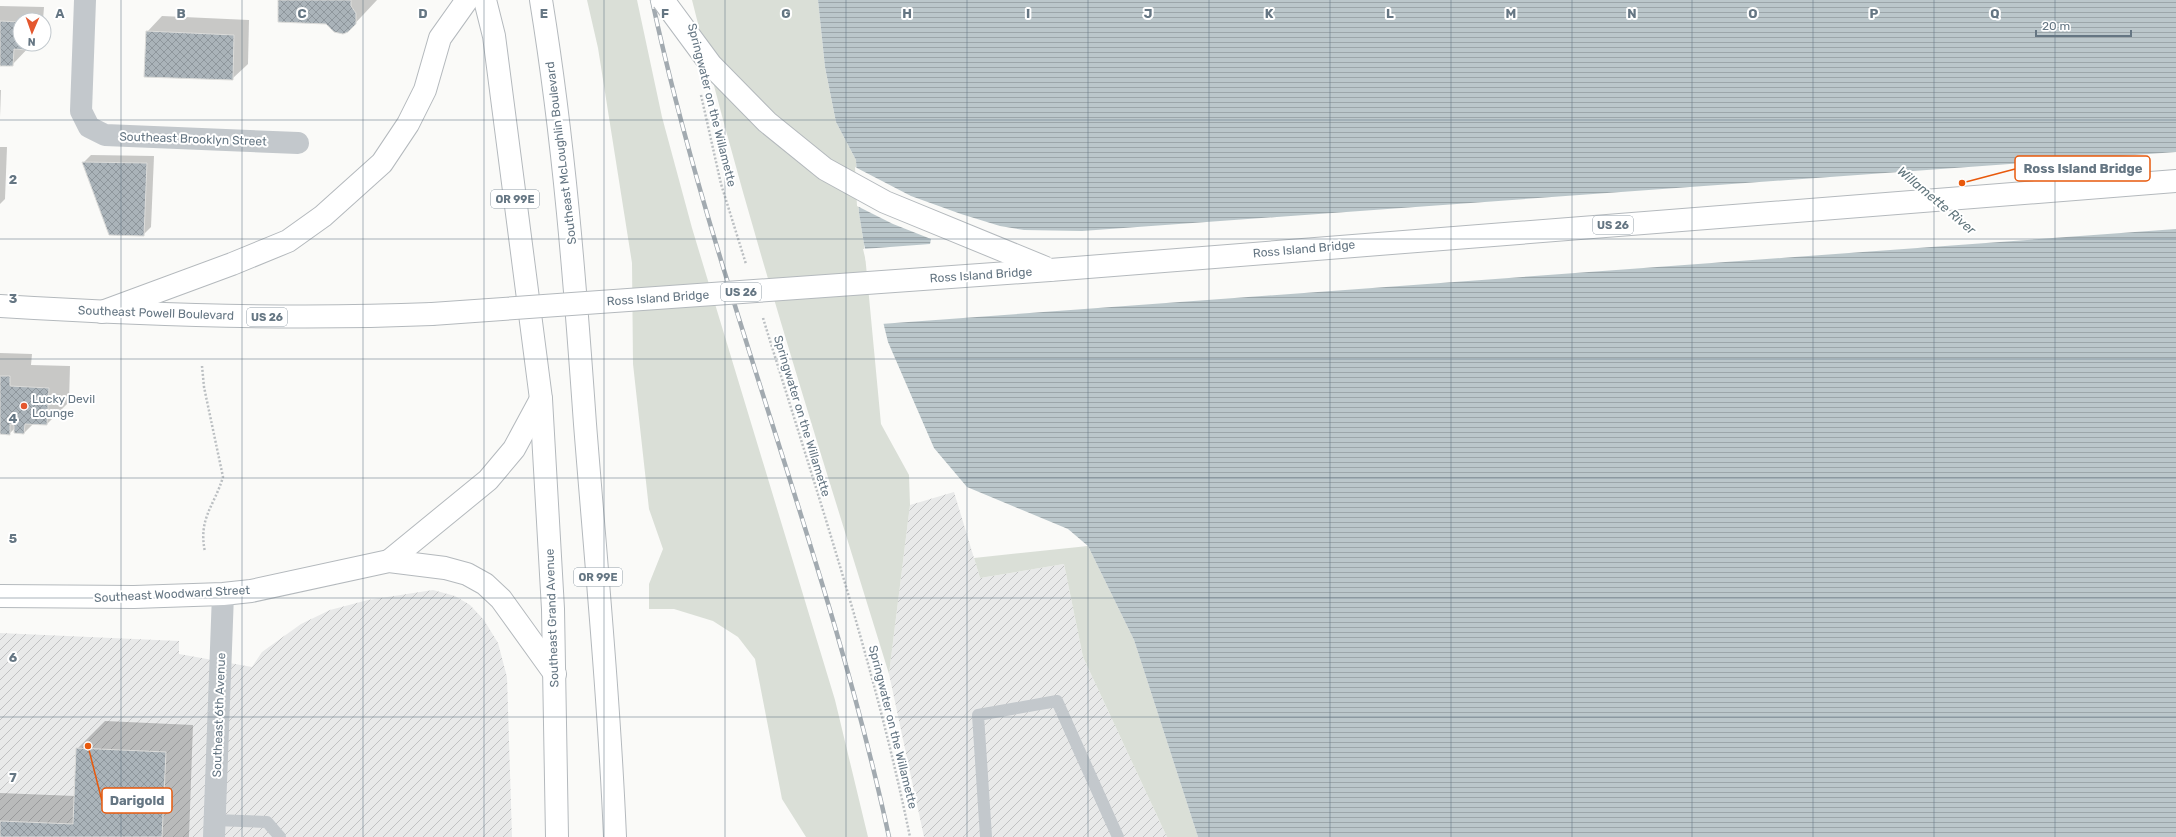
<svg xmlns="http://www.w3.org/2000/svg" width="2176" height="837" font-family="Rubik,sans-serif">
<defs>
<pattern id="industrial-furrows" width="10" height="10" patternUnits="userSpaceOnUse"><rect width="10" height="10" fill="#e8e9e9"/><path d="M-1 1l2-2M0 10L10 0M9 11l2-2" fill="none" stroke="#c0c1c2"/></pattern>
<pattern id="water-rules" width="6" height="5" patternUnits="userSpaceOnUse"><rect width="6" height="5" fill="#bbc7cb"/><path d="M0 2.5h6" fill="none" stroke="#9ca6aa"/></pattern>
<pattern id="building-cross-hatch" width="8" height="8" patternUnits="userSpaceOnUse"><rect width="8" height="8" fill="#aab3b9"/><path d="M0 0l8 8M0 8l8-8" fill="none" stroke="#8e969c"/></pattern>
</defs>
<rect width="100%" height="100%" fill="#fafaf8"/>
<!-- industrial -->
<g fill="url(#industrial-furrows)">
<path d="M954 492 980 578 1064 564 1083 657 1167 837H924L889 674 910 505Z"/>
<path d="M433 590 455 596 470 605 484 620 498 643 507 677 512 837H0V633L179 641V654L252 667 262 652 301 624 330 610 368 600Z"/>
</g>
<!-- grass -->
<g fill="#dadfd7">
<path d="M587 0H637L662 117 692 228 835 700 868 837H806L782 799 755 659 738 637 713 621 674 609H649V584L663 549 649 509 633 364 632 263 598 48Z"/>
<path d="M692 0H818L825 67 836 122 856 160 859 213 864 244 881 424 909 475 910 505 889 674C820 450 748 227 692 0Z"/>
<path d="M1088 546 1134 640 1198 837H1167L1083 657 1064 564 980 578 974 558Z"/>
</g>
<!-- water -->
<path fill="url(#water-rules)" d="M818 0H2176V837H1198L1134 640 1088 546 1068 529 967 487 934 448 888 342 864 244 859 213 856 160 836 122 825 67Z"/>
<!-- pier -->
<path fill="#fafaf8" d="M2176 152V229L881 324 863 249 930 244 931 239 893 224 857 206 855 167 911 196 961 214 1000 226 1024 230 1082 231Z"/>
<!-- shadow -->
<g fill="#0003">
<path d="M279 0H377L347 32 338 33 330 28 326 23Z"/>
<path d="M0 6 44 7 43 20H20V44H32L12 65H0Z"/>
<path d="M162 16 249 20 248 64 232 79 147 32Z"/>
<path d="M0 90H1L0 117Z"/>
<path d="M0 147H7L5 199 0 204Z"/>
<path d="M91 155 154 156 151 227 143 235 83 163Z"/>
<path d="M0 353 32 354 31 365 70 366 69 402 47 424 34 423 24 433 15 428 9 434 0 433Z"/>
<path d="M105 721 193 725 189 837H0V793L75 796 77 749Z"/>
</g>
<!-- building -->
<g fill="url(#building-cross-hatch)" stroke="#dcdcda">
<path d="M278 0H351V6L356 13V24L348 32 343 34 334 32 326 24 278 22Z"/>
<path d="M0 21 20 22V44H28L27 50 14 49 13 66H0Z"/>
<path d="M146 31 234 35 233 80 144 77Z"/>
<path d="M82 162 147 163 144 236 109 235Z"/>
<path d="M0 376H10V386L49 388 47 425 25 424 24 434 14 433V425L10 424V435L0 434Z"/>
<path d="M76 748 166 752 162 837H0V821L73 824Z"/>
</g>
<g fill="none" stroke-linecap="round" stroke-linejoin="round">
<!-- trunk casing -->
<g stroke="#b4b9bd" stroke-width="24">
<g id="trunk">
<path d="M485 0 494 36 541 399 553 609 557 837"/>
<path d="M541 0C564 141 575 282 585 424 596 562 609 699 615 837"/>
<path d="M1050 270 2176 181"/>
<path d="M0 306C144 315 288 320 432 314"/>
<path d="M102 312 232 264 288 241 323 216 382 163 408 124 425 90 440 38 467 0"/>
<path d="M389 561 488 480 514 449 541 399"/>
<path d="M0 596 134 597 223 594 251 591 389 561 445 568 467 574 485 584 501 599 555 674"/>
</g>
</g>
<!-- path -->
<g stroke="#bbbfc2" stroke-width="2.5" stroke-dasharray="2 2" stroke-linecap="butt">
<path d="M701 95 721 184 746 264"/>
<path d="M763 318C816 490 874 661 910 837"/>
<path d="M202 366 204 387 223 477C214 507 198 518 205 552"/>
</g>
<!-- service -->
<g stroke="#c3c8cc" stroke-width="12">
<path d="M215 820 267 822 280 837"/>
<path d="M986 837 978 715 1057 701 1118 837"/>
</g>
<!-- minor -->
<g stroke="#c3c8cc" stroke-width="22">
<path d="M85 0 81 111 89 127 105 135 298 143"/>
<path d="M214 837 223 594"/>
</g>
<!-- trunk -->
<use href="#trunk" stroke="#fff" stroke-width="22"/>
<!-- rail casing -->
<g stroke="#a2aab0" stroke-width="4.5">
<path id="rail" d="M652 0C713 284 828 553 889 837"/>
</g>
<!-- rail -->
<use href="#rail" stroke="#fff" stroke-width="3" stroke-dasharray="9" stroke-linecap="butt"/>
<!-- trunk-bridge casing -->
<g stroke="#b4b9bd" stroke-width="24" stroke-linecap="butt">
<g id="trunk-bridge">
<path d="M663 0 711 65 767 122 825 169 885 202 1046 268"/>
<path d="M432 314 1050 270"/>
</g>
</g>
<!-- trunk-bridge -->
<use href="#trunk-bridge" stroke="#fff" stroke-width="22"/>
</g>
<!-- grid -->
<path fill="none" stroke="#657683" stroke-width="1" stroke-opacity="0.55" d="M121 0V837M242 0V837M363 0V837M484 0V837M604 0V837M725 0V837M846 0V837M967 0V837M1088 0V837M1209 0V837M1330 0V837M1451 0V837M1572 0V837M1692 0V837M1813 0V837M1934 0V837M2055 0V837M0 120H2176M0 239H2176M0 359H2176M0 478H2176M0 598H2176M0 717H2176"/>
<!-- markers -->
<circle fill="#e4572e" stroke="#fff" stroke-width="1.5" cx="24" cy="406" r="4"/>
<g text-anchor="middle" stroke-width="4" stroke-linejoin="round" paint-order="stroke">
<!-- shield labels -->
<g fill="#fff" stroke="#939fa8" stroke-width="1">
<rect x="491" y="190" width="48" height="18" rx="3"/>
<rect x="1593" y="216" width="40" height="18" rx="3"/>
<rect x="721" y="283" width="40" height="18" rx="3"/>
<rect x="247" y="308" width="40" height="18" rx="3"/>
<rect x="574" y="568" width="48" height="18" rx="3"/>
</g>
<g font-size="11" font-weight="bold" fill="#657683">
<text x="515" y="203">OR 99E</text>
<text x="1613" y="229">US 26</text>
<text x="741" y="296">US 26</text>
<text x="267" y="321">US 26</text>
<text x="598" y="581">OR 99E</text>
</g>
<!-- street labels -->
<g font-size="12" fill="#657683" stroke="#fff">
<text transform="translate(712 105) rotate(76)" y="4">Springwater on the Willamette</text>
<text transform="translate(193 139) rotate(2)" y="4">Southeast Brooklyn Street</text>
<text transform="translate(561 153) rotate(-97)" y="4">Southeast McLoughlin Boulevard</text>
<text transform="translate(1304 249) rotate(-5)" y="4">Ross Island Bridge</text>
<text transform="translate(981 275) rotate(-4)" y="4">Ross Island Bridge</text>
<text transform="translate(658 298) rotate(-4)" y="4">Ross Island Bridge</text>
<text transform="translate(156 313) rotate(2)" y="4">Southeast Powell Boulevard</text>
<text transform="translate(802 416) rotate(73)" y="4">Springwater on the Willamette</text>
<text transform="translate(172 594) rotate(-3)" y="4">Southeast Woodward Street</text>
<text transform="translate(552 618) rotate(-92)" y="4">Southeast Grand Avenue</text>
<text transform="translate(219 715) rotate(-88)" y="4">Southeast 6th Avenue</text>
<text transform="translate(893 727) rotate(76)" y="4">Springwater on the Willamette</text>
</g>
<!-- poi labels -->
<g font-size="12" fill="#657683" stroke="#fff" text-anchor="start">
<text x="32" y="403">Lucky Devil<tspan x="32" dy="14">Lounge</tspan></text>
</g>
<!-- water labels -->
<g font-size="13" font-style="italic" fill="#60757c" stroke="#fff">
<text transform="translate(1937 200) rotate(40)" y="5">Willamette River</text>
</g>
</g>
<g font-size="13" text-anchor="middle" font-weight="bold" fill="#657683" stroke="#fff" stroke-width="4" stroke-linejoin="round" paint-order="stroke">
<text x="60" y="18">A</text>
<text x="181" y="18">B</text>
<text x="302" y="18">C</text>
<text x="423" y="18">D</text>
<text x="544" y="18">E</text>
<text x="665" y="18">F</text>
<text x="786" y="18">G</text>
<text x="907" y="18">H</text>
<text x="1028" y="18">I</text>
<text x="1148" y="18">J</text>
<text x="1269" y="18">K</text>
<text x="1390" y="18">L</text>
<text x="1511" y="18">M</text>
<text x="1632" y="18">N</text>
<text x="1753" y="18">O</text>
<text x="1874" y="18">P</text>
<text x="1995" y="18">Q</text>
<text x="13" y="184">2</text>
<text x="13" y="303">3</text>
<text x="13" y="423">4</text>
<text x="13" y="543">5</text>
<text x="13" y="662">6</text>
<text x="13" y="782">7</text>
</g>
<!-- callouts -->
<path fill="none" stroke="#e8590c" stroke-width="1.5" d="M1962 183L2015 169M88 746L102 801"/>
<g fill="#e8590c" stroke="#fff" stroke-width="1.5">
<circle cx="1962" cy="183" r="4"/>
<circle cx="88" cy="746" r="4"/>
</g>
<g fill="#fff" stroke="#e8590c" stroke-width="1.5">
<rect x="2015" y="156" width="135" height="25" rx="4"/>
<rect x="102" y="788" width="70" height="25" rx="4"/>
</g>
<g font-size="13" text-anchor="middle" font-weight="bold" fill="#657683">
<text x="2083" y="173">Ross Island Bridge</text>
<text x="137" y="805">Darigold</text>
</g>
<!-- north arrow -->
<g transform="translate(32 32) rotate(182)"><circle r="19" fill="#ffffff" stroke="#c1c8cd"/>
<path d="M0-3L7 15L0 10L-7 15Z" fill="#e4572e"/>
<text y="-6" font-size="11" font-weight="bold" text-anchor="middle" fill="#657683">N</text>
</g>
<!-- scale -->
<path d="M2036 30v6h95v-6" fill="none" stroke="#657683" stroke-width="2"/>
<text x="2042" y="30" font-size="12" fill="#657683" stroke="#ffffff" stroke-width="3" paint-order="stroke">20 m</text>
</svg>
